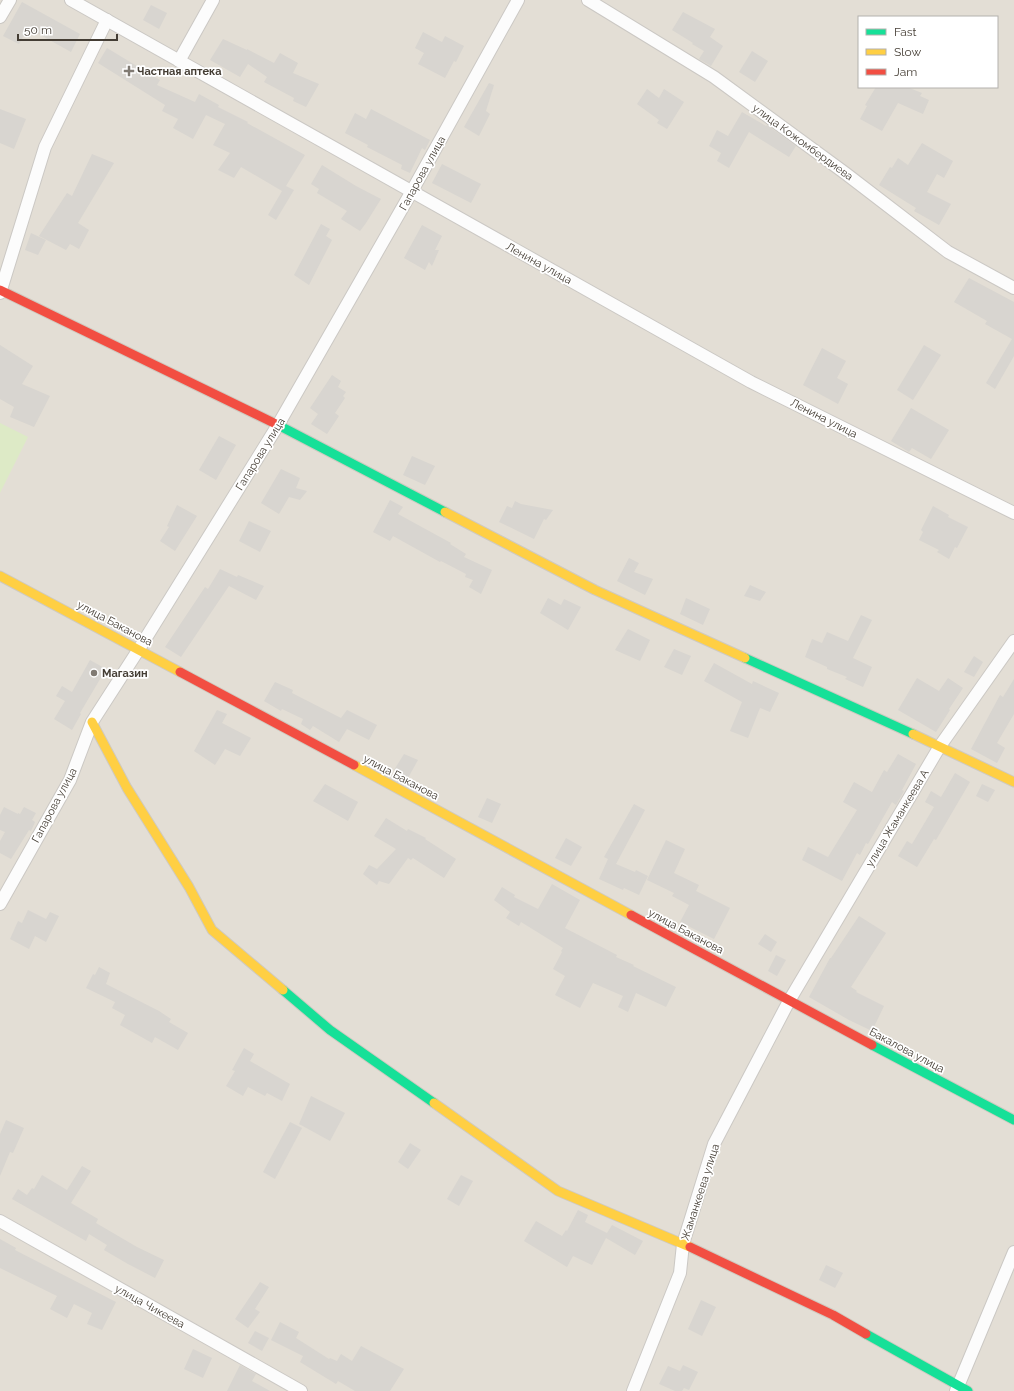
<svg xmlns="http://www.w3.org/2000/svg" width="1014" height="1391" font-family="Raleway,sans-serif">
<rect width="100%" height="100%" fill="#eeece8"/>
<!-- residential -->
<path fill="#e3ded5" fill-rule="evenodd" d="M0 0H1014V1391H0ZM859 17H997V87H859Z"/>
<!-- green -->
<path fill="#ddeac6" d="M0 423 28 437 0 493Z"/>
<!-- building -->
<g fill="#d8d5d0">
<path d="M22 2 80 34 71 52 28 28 19 44 3 36Z"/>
<path d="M151 5 167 13 159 29 143 20Z"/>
<path d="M683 12 715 29 710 37 723 46 711 66 699 59 704 51 692 44 693 43 672 30Z"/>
<path d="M423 32 442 42 445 36 464 46 456 62 454 61 445 78 418 64 424 53 415 48Z"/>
<path d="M223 39 247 50V49L274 63 280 53 298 63 293 73 319 84 306 107 293 101 294 98 264 82 267 77 248 64 240 77 210 60Z"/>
<path d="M107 48 160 80 157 85 195 102 199 94 219 105 218 107 248 122 247 123 305 155 286 186 294 190 276 220 268 215 282 191 241 167 234 178 218 170 230 153 213 145 225 124 206 115 193 139 173 128 178 119 162 111 165 105 98 63Z"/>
<path d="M752 51 768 61 755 82 739 72Z"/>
<path d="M489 83 494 85 486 111 490 114 479 136 464 127Z"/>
<path d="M876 87H907L922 93 920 96 929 100 923 114 898 103 882 131 860 119 867 106 865 105Z"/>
<path d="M647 89 659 98 664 89 684 102 667 129 657 123 659 120 637 104Z"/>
<path d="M0 109 26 119 14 149 0 143Z"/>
<path d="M371 109 430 140 425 150 422 148 410 173 401 169 402 165 367 147 368 145 345 133 355 113 366 119Z"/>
<path d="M742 112 766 126 767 125 796 146 789 157 749 132 729 168 717 161 721 153 709 146 717 130 728 136Z"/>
<path d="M922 143 953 161 944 178 937 174 927 192 951 204 939 225 914 211 916 208 879 185 890 167 892 168 898 158 908 165Z"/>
<path d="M92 154 114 163 78 223 89 230 79 249 70 244 66 250 39 236 67 193 72 196Z"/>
<path d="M442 164 481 184 471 203 432 183Z"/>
<path d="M322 165 356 186 381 199 366 223 360 231 341 219 347 211 317 193 319 189 311 184Z"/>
<path d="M321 224 330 229 326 236 332 240 309 285 294 275Z"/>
<path d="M422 225 442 236 435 250H439L432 266 429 262 425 270 404 258Z"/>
<path d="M31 233 46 240 38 255 25 250Z"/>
<path d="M969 278 1014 302V356L995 389 986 383 1012 339 985 324 987 321 954 302Z"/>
<path d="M0 345 33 366 22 384 50 396 34 427 10 417 14 407 0 399Z"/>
<path d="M924 345 941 355 913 400 897 390Z"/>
<path d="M822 348 846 361 837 378 848 384 838 404 803 385Z"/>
<path d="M332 375 341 381 338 387 346 392 343 396 345 398 335 413 339 416 327 434 311 424 318 414 310 408Z"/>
<path d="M911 408 949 430 931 459 912 448 909 452 891 441Z"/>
<path d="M219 436 236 445 216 480 199 470Z"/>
<path d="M412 456 435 466 425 485 403 475Z"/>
<path d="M281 469 300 478 296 488 307 491 300 500 289 497 279 514 261 503Z"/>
<path d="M390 500 403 507 398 514 451 543 450 544 466 554 464 557 492 570 481 594 469 587 473 580 465 577 466 574 441 561 440 562 393 536 390 541 373 532Z"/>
<path d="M515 501 521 504 553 510 546 520 544 519 534 539 499 522 507 506 512 508Z"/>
<path d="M177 505 197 516 175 551 160 541 169 527 167 526Z"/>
<path d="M933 506 949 515 948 517 968 527 957 548 955 547 949 559 937 552 939 550 919 540 923 532 921 530Z"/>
<path d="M249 521 271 531 260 552 239 541Z"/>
<path d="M629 558 639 563 634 572 653 579 645 595 617 581Z"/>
<path d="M220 569 237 577 238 575 264 586 256 600 229 586 181 657 165 647 205 587 208 589Z"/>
<path d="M750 585 766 592 760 601 744 596Z"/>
<path d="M548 598 561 605 564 599 581 607 568 630 540 613Z"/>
<path d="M686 598 710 609 703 625 680 614Z"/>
<path d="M861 615 872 620 853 658 872 667 863 687 845 679 847 677 827 669V667L805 657 812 639 822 643 827 632 848 641Z"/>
<path d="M628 629 650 640 640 661 615 650Z"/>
<path d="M674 649 691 656 682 675 664 667Z"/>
<path d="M974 656 983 662 974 677 964 672Z"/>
<path d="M90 660 106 669 80 713 81 714 72 730 54 719 65 701 56 696 62 686 72 692Z"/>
<path d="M714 663 752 684 753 681 779 693 770 712 760 708 748 738 730 731 742 702 704 681Z"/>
<path d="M917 678 939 691 948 678 963 688 949 709 950 710 936 732 898 710Z"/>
<path d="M1014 679V714L997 743 1005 748 997 763 971 749 1000 695 1003 697Z"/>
<path d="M275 682 293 690 292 693 341 718 347 710 377 725 369 740 347 729 339 742 313 726 310 730 301 724 303 719 282 709 281 711 264 701Z"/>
<path d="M217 710 227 714 222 723 251 738 240 756 225 749 215 765 194 751Z"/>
<path d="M404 754 418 760 408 778 394 770Z"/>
<path d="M898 754 916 764 902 790 904 791 896 805 892 802 868 844 866 843 860 855 857 853 842 881 802 860 808 847 828 857 857 810 843 802 854 782 872 792 884 770 887 772Z"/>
<path d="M955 773 970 782 936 840 934 839 917 867 898 856 907 841 912 844 934 807 925 802 931 791 941 797Z"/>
<path d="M325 784 358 802 348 821 313 801Z"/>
<path d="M982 784 995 790 988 802 976 796Z"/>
<path d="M487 798 501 804 492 823 478 817Z"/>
<path d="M634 804 645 810 616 864 635 872 636 870 648 876 639 895 624 888 623 890 599 879 608 859 604 857Z"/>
<path d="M4 807 18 814V813L20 814 24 807 36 813 32 820 35 822 31 831 29 830 11 859 0 853V841L5 832 0 830V815Z"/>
<path d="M386 818 407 831 408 829 426 838 425 839 456 859 444 878 413 858 411 860 408 858 389 884 379 881 377 885 363 874 369 865 377 869 396 849 374 836Z"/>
<path d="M566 838 582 847 571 866 555 858Z"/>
<path d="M666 840 685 849 674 873 699 885 696 891 730 908 714 939 680 922 689 905 672 896 674 893 647 880Z"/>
<path d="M552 884 580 900 565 928 617 955 616 957 634 965 633 966 676 987 666 1007 636 993 628 1012 618 1007 623 996 593 983 580 1008 555 995 565 976 553 969 562 952 561 951 563 948 521 922 519 926 506 918 510 912 494 900 502 887 515 895 514 897 538 909Z"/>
<path d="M28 910 46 919 50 912 59 916 46 942 35 936 29 949 10 939 18 921 22 923Z"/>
<path d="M859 916 886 933 851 987 857 991 856 992 884 1006 872 1031 849 1020 809 997 830 958H831Z"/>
<path d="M765 934 777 942 771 952 758 944Z"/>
<path d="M776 955 786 960 777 976 768 971Z"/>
<path d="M99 967 110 973 106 984 159 1011 171 1019 169 1022 188 1033 178 1050 155 1037 152 1043 120 1025 125 1015 112 1008 115 1002 86 988 93 974 95 975Z"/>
<path d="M244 1048 254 1054 250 1061 290 1084 282 1101 267 1093 265 1096 248 1087 243 1096 226 1086 235 1071 232 1070Z"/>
<path d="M311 1096 345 1113 330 1141 299 1124Z"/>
<path d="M6 1120 24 1128 13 1153 10 1152 0 1176V1134Z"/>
<path d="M290 1122 302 1128 275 1179 263 1172Z"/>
<path d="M410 1143 421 1150 408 1169 398 1162Z"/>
<path d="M82 1166 91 1171 71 1203 98 1219 96 1223 137 1247 164 1260 155 1278 128 1264 104 1250 107 1245 89 1234 86 1241 12 1199 18 1189 27 1195 32 1188 34 1189 42 1175 67 1190Z"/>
<path d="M461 1175 473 1181 459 1206 447 1199Z"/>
<path d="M578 1210 588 1215 585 1222 607 1233 612 1225 643 1241 635 1255 606 1238 592 1265 573 1256 567 1267 524 1241 536 1221 562 1236 566 1230 567 1231Z"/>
<path d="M0 1239 16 1248 15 1250 116 1302 102 1330 87 1324 92 1313 74 1304 67 1318 50 1309 57 1296 0 1268Z"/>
<path d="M826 1265 843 1273 835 1288 819 1280Z"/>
<path d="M260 1282 269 1287 255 1309 260 1312 248 1328 235 1319Z"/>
<path d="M701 1300 716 1307 702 1336 688 1329Z"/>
<path d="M280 1322 299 1332 296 1338 329 1359 330 1358 337 1361 341 1354 352 1361 361 1346 404 1369 390 1391H355L338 1381 336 1384 300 1362 303 1356 271 1340Z"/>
<path d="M255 1331 269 1338 262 1351 248 1343Z"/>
<path d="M193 1349 212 1358 203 1378 184 1369Z"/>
<path d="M240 1365 256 1374 252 1381 270 1391H227Z"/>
<path d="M683 1365 698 1372 689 1390 684 1388 682 1391H675L659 1384 668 1366 680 1371Z"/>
</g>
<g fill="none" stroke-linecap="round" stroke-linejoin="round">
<!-- street casing -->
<g stroke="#cbc8c4" stroke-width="14">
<g id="street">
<path d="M71 0 751 382 1014 513"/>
<path d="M588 0 714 77 845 173 948 252 1014 288"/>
<path d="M0 17 10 0"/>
<path d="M179 61 213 0"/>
<path d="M0 293 45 147 107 20"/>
<path d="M0 904 70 780 92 722 139 649 278 425 412 191 518 0"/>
<path d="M0 1221 301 1391"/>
<path d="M633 1391 680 1273 683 1244 714 1144 789 1001 940 746 1014 641"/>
<path d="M956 1391 1014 1252"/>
</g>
</g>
<!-- fast casing -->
<g stroke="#cfcac0" stroke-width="11">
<g id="fast">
<path d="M280 426 445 512"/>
<path d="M745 658 913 734"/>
<path d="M283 990 330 1030 434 1103"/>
<path d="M872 1045 1014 1120"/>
<path d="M866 1334 968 1391"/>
</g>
</g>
<!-- slow casing -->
<g stroke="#cfcac0" stroke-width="11">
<g id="slow">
<path d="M445 512 595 590 745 658"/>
<path d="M0 576 180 672"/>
<path d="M92 722 127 788 189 887 212 930 283 990"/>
<path d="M913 734 1014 782"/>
<path d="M354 765 631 915"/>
<path d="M434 1103 558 1191 690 1247"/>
</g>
</g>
<!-- jam casing -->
<g stroke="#cfcac0" stroke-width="11">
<g id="jam">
<path d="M0 290 280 426"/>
<path d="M180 672 354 765"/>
<path d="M631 915 872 1045"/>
<path d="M690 1247 833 1315 866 1334"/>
</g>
</g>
<!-- street -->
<use href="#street" stroke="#fcfcfc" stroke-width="12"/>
<!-- fast -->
<use href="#fast" stroke="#16e098" stroke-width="9"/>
<!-- slow -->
<use href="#slow" stroke="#ffcf43" stroke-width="9"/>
<!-- jam -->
<use href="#jam" stroke="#f24e42" stroke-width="9"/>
</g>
<!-- markers -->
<g fill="#807a73" stroke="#fff" stroke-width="1.5">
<path d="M127 65h4v4h4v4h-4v4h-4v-4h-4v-4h4z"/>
<circle cx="94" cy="673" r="4"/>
</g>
<g text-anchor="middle" stroke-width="3.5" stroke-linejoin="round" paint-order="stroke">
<!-- poi labels -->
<g font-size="11" font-weight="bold" fill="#443d34" stroke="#fff" text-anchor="start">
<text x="137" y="75">Частная аптека</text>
<text x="102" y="677">Магазин</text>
</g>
<!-- street labels -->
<g font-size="11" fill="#443d34" stroke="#fff">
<text transform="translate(803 142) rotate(36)" y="4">улица Кожомбердиева</text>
<text transform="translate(422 173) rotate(-61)" y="4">Гапарова улица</text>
<text transform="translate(539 263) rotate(29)" y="4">Ленина улица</text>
<text transform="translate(824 418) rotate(27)" y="4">Ленина улица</text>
<text transform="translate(260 454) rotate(-58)" y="4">Гапарова улица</text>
<text transform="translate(115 623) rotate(28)" y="4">улица Баканова</text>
<text transform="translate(401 777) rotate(28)" y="4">улица Баканова</text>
<text transform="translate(54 805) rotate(-62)" y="4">Гапарова улица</text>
<text transform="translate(897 818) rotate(-59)" y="4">улица Жаманкеева А</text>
<text transform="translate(686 931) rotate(28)" y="4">улица Баканова</text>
<text transform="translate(907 1050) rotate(28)" y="4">Бакалова улица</text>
<text transform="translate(700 1192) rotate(-72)" y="4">Жаманкеева улица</text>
<text transform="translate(150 1306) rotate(29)" y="4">улица Чикеева</text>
</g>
</g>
<!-- legend -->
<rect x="858" y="16" width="140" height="72" fill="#ffffff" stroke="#b4b1ae"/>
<rect x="866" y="29" width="20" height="6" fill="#16e098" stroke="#b4b1ae"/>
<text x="894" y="36" font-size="12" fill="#443d34">Fast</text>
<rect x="866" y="49" width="20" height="6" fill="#ffcf43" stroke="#b4b1ae"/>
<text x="894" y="56" font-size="12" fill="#443d34">Slow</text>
<rect x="866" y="69" width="20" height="6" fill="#f24e42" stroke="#b4b1ae"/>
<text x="894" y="76" font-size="12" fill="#443d34">Jam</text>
<!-- scale -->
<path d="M18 34v6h99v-6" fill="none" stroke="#443d34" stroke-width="2"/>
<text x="24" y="34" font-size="12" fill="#443d34" stroke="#ffffff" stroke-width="3" paint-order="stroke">50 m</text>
</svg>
